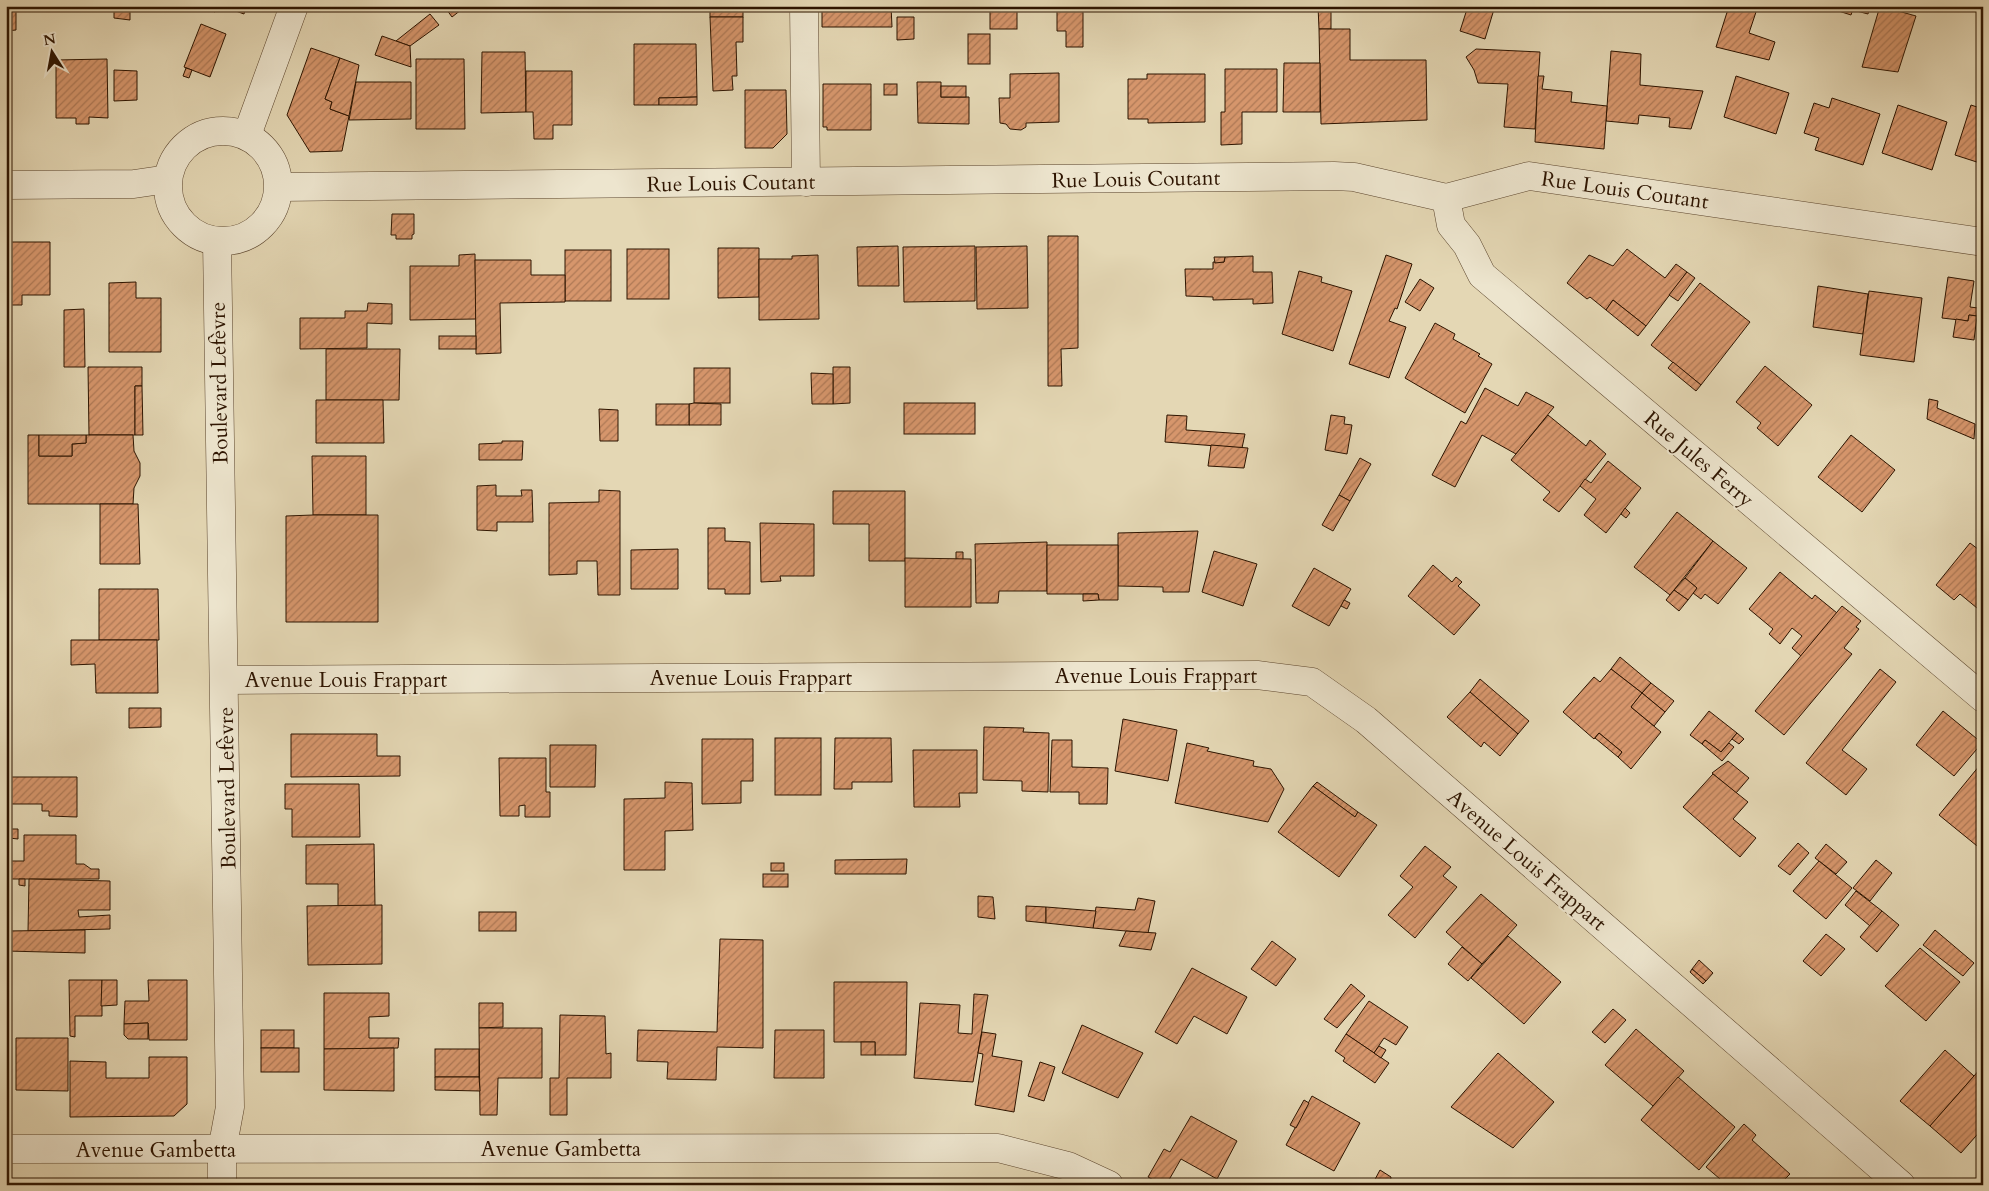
<svg xmlns="http://www.w3.org/2000/svg" width="1989" height="1191" font-family="Cardo,serif">
<defs>
<pattern id="building-hatch" width="6" height="6" patternUnits="userSpaceOnUse" patternTransform="scale(1.25)"><rect width="6" height="6" fill="#d6966c"/><path d="M-1 1l2-2M0 6l6-6M5 7l2-2" fill="none" stroke="#ae7956"/></pattern>
</defs>
<rect width="100%" height="100%" fill="#e4d7b4"/>
<filter id="stains"><feTurbulence type="fractalNoise" baseFrequency=".004" numOctaves="4"/><feColorMatrix values="0 0 0 0 .2 0 0 0 0 .09 0 0 0 0 .02 0 0 0 .5 -.17"/></filter>
<radialGradient id="worn" r=".72"><stop offset=".6" stop-color="#630" stop-opacity="0"/><stop offset="1" stop-color="#630" stop-opacity=".3"/></radialGradient>
<!-- building -->
<g fill="url(#building-hatch)" stroke="#2d1400">
<path d="M6 6H16V30L6 31Z"/>
<path d="M114 6H130V20L114 18Z"/>
<path d="M200 6H218L215 12Z"/>
<path d="M222 6H246L244 14Z"/>
<path d="M444 6H466L452 17Z"/>
<rect x="710" y="6" width="33" height="11"/>
<path d="M822 6H891L892 27H822Z"/>
<path d="M1318 6H1331V29H1319Z"/>
<path d="M1468 6H1495L1485 39 1460 31Z"/>
<path d="M1729 6H1739L1756 12 1749 33 1775 42 1769 60 1716 47Z"/>
<path d="M1823 6H1854L1851 15Z"/>
<path d="M1854 6H1870L1868 14 1853 10Z"/>
<path d="M1880 6 1916 16 1898 72 1862 67Z"/>
<path d="M1083 10V47H1066V31H1057V11Z"/>
<rect x="990" y="11" width="27" height="18"/>
<path d="M430 14 439 25 410 46 396 41Z"/>
<path d="M710 17H743V42H736L737 76H732L733 90 713 91Z"/>
<path d="M897 17H914V39L897 40Z"/>
<path d="M201 24 226 34 210 77 184 67Z"/>
<path d="M1319 29H1350V60H1426L1427 120 1321 124Z"/>
<rect x="968" y="34" width="22" height="30"/>
<path d="M382 36 410 46 411 67 375 55Z"/>
<path d="M634 44H696L697 97 659 98V105H634Z"/>
<path d="M311 48 340 58 325 99 332 102 330 109 349 116 342 151 310 152 287 115Z"/>
<path d="M1476 49 1540 52 1535 129 1504 127 1508 84 1478 83 1474 70 1466 57Z"/>
<path d="M1611 51 1641 54 1640 85 1703 91 1691 129 1669 127 1670 118 1639 115 1638 124 1606 121Z"/>
<path d="M482 52H525L526 112 481 113Z"/>
<path d="M340 58 359 65 349 116 330 109 332 102 325 99Z"/>
<path d="M107 59 108 118 89 117V124H76V118H56V60Z"/>
<path d="M416 59H464L465 129H416Z"/>
<path d="M1284 63H1320V112H1283Z"/>
<path d="M186 68 192 70 189 78 183 76Z"/>
<path d="M1225 69H1277V112H1242V144L1221 145V112H1225Z"/>
<path d="M114 70 137 71V100L114 101Z"/>
<path d="M526 71H572V125H553V139H534L533 112H526Z"/>
<path d="M1059 73V122L1026 123V127L1021 130 1010 129 1006 124 1000 123 999 98H1010V74Z"/>
<path d="M1147 74H1205V122L1148 123V119H1128V79H1147Z"/>
<path d="M1538 76H1544L1542 89 1572 92 1571 102 1607 106 1604 149 1535 142Z"/>
<path d="M1736 76 1789 93 1776 134 1724 117Z"/>
<path d="M356 82H411V119L349 120Z"/>
<path d="M917 82H941V97H969V124L918 123Z"/>
<path d="M823 84H871V130H827V127H823Z"/>
<rect x="884" y="84" width="13" height="11"/>
<rect x="941" y="86" width="25" height="11"/>
<path d="M745 90H786L787 134 773 148H745Z"/>
<path d="M697 97V105H659V98Z"/>
<path d="M1832 98 1880 114 1863 165 1815 150 1819 138 1804 133 1814 103 1829 108Z"/>
<path d="M1898 105 1947 122 1932 170 1882 153Z"/>
<path d="M1971 105 1983 109V164L1955 155Z"/>
<path d="M392 214H414V234L412 235V239H396V235H391Z"/>
<path d="M1048 236H1078V348L1061 349 1062 386H1048Z"/>
<path d="M6 242H50V295H22V305H6Z"/>
<path d="M898 246 899 286H858L857 247Z"/>
<path d="M975 246V301L904 302 903 247Z"/>
<path d="M1027 246 1028 308 977 309 976 247Z"/>
<path d="M718 248H759V297L718 298Z"/>
<rect x="627" y="249" width="42" height="50"/>
<path d="M1627 249 1665 278 1676 264 1687 272 1646 326 1613 300 1606 310 1590 297 1587 299 1567 283 1589 255 1613 266Z"/>
<rect x="565" y="250" width="46" height="51"/>
<path d="M475 254 476 319 410 320V266H459V255Z"/>
<path d="M818 255 819 319 759 320V259H792V256Z"/>
<path d="M1386 255 1412 264 1397 309 1395 308 1389 321 1406 327 1389 378 1349 364Z"/>
<path d="M1253 256V272H1272L1273 303 1253 304V299L1213 300V297L1186 296 1185 269H1213V262H1224L1225 257Z"/>
<path d="M1214 257H1225L1224 262 1215 263Z"/>
<path d="M475 260H531V275H565V302L500 303 501 353 476 354Z"/>
<path d="M1299 271 1322 277 1321 282 1352 291 1333 351 1282 334Z"/>
<path d="M1687 272 1695 278 1678 301 1669 295Z"/>
<path d="M1948 277 1974 281 1970 307 1978 308 1977 316 1969 315 1968 321 1942 318Z"/>
<path d="M1420 279 1434 288 1420 311 1405 302Z"/>
<path d="M1983 279V314L1978 313Z"/>
<path d="M136 282V298H161V352H109V283Z"/>
<path d="M1700 283 1750 322 1701 385 1651 345Z"/>
<path d="M1818 286 1868 294 1863 334 1813 327Z"/>
<path d="M1869 291 1922 298 1914 362 1860 355Z"/>
<path d="M1613 300 1646 326 1638 336 1606 310Z"/>
<path d="M368 303 392 304V324L367 323V348L300 349V318H345V311H367Z"/>
<path d="M84 309 85 367H64V310Z"/>
<path d="M1969 315 1977 316 1974 340 1953 337 1956 319 1968 321Z"/>
<path d="M1435 323 1455 334 1453 339 1480 354 1478 356 1492 364 1465 413 1405 378Z"/>
<rect x="439" y="336" width="37" height="13"/>
<path d="M326 349H400L399 400H326Z"/>
<path d="M1673 362 1701 385 1696 391 1668 368Z"/>
<path d="M1765 366 1812 405 1778 446 1757 428 1761 423 1736 402Z"/>
<path d="M88 367H142V386H135V435H89Z"/>
<path d="M833 367H850V403L833 404Z"/>
<rect x="694" y="368" width="36" height="35"/>
<path d="M811 373 833 374V404H812Z"/>
<path d="M135 386H142L143 435H135Z"/>
<path d="M1485 388 1518 406 1526 392 1554 407 1516 454 1482 435 1455 487 1432 475 1461 421 1466 424Z"/>
<path d="M1929 399 1938 401 1937 408 1975 424 1974 439 1927 419Z"/>
<path d="M316 400H383L384 443H316Z"/>
<path d="M694 403 721 404V425H689V404Z"/>
<rect x="904" y="403" width="71" height="31"/>
<rect x="656" y="404" width="33" height="21"/>
<path d="M599 409 618 410V441H600Z"/>
<path d="M1167 415 1187 416 1186 430 1245 434 1242 448 1165 442Z"/>
<path d="M1331 415 1345 417 1344 424 1352 425 1347 454 1325 450Z"/>
<path d="M1548 415 1586 446 1590 440 1606 454 1559 512 1543 500 1550 492 1511 460Z"/>
<path d="M28 435H39V456H72V444L86 443V435H133L134 451 140 463V476L134 488 133 504H28Z"/>
<path d="M39 435H86V443L72 444V456H39Z"/>
<path d="M1851 435 1895 470 1862 512 1818 477Z"/>
<path d="M502 441H523L522 460H479V444L502 443Z"/>
<path d="M1211 445 1248 448 1244 468 1208 466Z"/>
<path d="M312 456H366V515H313Z"/>
<path d="M1360 458 1371 464 1350 501 1339 495Z"/>
<path d="M1608 461 1641 488 1606 533 1584 515 1596 499 1580 486 1585 479 1591 483Z"/>
<path d="M496 485V496H522L521 490H532L533 522H497V531L477 530V486Z"/>
<path d="M599 490 620 491V595H598L597 561H577V574L549 575V503L599 502Z"/>
<path d="M833 491H905V561H869V524H833Z"/>
<path d="M1339 495 1350 501 1333 531 1322 525Z"/>
<path d="M100 504H138L140 564H100Z"/>
<path d="M1625 508 1630 513 1626 518 1621 514Z"/>
<path d="M1677 512 1713 541 1670 595 1634 567Z"/>
<path d="M313 515H378V622H286V516Z"/>
<path d="M760 523 814 524V576H780L781 581 761 582Z"/>
<path d="M708 528H725V541L750 542V594H725V589H708Z"/>
<path d="M1198 531 1189 592H1163V587L1118 586V533Z"/>
<path d="M1713 541 1747 568 1718 604 1705 594 1701 599 1693 593 1697 588 1685 578Z"/>
<path d="M1047 542V591H999L998 603H976L975 544Z"/>
<path d="M1970 543 1983 553V613L1960 594 1954 600 1936 585Z"/>
<path d="M1047 545H1118V600H1099L1098 594H1047Z"/>
<path d="M678 549V589H631V550Z"/>
<path d="M1214 551 1257 564 1243 606 1202 592Z"/>
<path d="M956 552H963V560L956 559Z"/>
<path d="M905 558 971 559V607H905Z"/>
<path d="M1433 565 1452 582 1456 577 1462 582 1458 586 1480 605 1454 635 1408 596Z"/>
<path d="M1314 568 1351 589 1329 626 1292 606Z"/>
<path d="M1780 572 1812 599 1815 595 1837 613 1801 656 1792 648 1802 636 1792 628 1780 644 1769 634 1773 629 1749 609Z"/>
<path d="M1685 578 1697 588 1688 600 1674 590Z"/>
<path d="M99 589H158L159 640H99Z"/>
<path d="M1674 590 1688 600 1679 611 1666 600Z"/>
<path d="M1083 594H1098L1099 600 1083 601Z"/>
<path d="M1344 600 1350 603 1347 609 1341 606Z"/>
<path d="M1842 606 1861 621 1856 627 1859 629 1844 648 1852 654 1784 735 1755 711Z"/>
<path d="M71 640H157L158 693H96L95 664 71 665Z"/>
<path d="M1620 657 1651 683 1642 693 1611 669Z"/>
<path d="M1611 669 1642 693 1631 707 1661 732 1631 769 1618 757 1622 752 1599 733 1594 739 1563 712 1594 677 1600 682Z"/>
<path d="M1880 669 1896 682 1842 750 1867 769 1846 795 1806 763Z"/>
<path d="M1480 679 1529 721 1518 734 1470 692Z"/>
<path d="M1651 683 1674 701 1665 712 1642 693Z"/>
<path d="M1470 692 1518 734 1500 756 1484 742 1481 747 1447 717Z"/>
<path d="M1642 693 1665 712 1654 726 1631 707Z"/>
<path d="M129 708H161V727L129 728Z"/>
<path d="M1709 711 1737 733 1721 752 1705 740 1702 744 1690 735Z"/>
<path d="M1943 711 1982 743 1954 776 1916 745Z"/>
<path d="M1123 719 1177 730 1168 781 1115 771Z"/>
<path d="M984 727 1024 728 1023 732 1049 733 1048 792 1022 791V781L983 780Z"/>
<path d="M1599 733 1622 752 1618 757 1595 738Z"/>
<path d="M1737 733 1744 739 1739 744 1732 739Z"/>
<path d="M291 734H377V756H400V776L291 777Z"/>
<rect x="775" y="738" width="46" height="57"/>
<path d="M835 738H891L892 782H852V789H834Z"/>
<path d="M702 739H753V781H741V803L702 804Z"/>
<path d="M1052 740H1072V767L1108 768 1107 804H1079V792H1050Z"/>
<path d="M1705 740 1721 752 1729 743 1734 747 1722 761 1702 744Z"/>
<path d="M1187 743 1209 748 1207 751 1254 761 1253 766 1271 769 1284 789 1268 822 1175 803Z"/>
<path d="M550 745H596L595 787H550Z"/>
<path d="M913 750H977V793H959L960 807H914Z"/>
<path d="M499 758H546V792H550V817H525V805L519 806V816H500Z"/>
<path d="M1728 761 1749 778 1736 793 1712 773Z"/>
<path d="M1980 765 1983 768 1982 850 1939 815Z"/>
<path d="M1713 774 1748 802 1733 819 1756 838 1740 857 1683 807Z"/>
<path d="M6 777H77V817L49 816V811H42V804H6Z"/>
<path d="M665 782 692 783 693 830 665 831V870H624V799L665 798Z"/>
<path d="M1317 782 1358 812 1355 817 1313 786Z"/>
<path d="M285 784H359L360 837H292V809H285Z"/>
<path d="M1313 786 1355 817 1358 812 1377 825 1339 877 1278 832Z"/>
<path d="M9 829H18V839L9 838Z"/>
<path d="M24 835H76V864H84L91 869H99V879H6V861H24Z"/>
<path d="M1798 843 1809 853 1790 875 1778 866Z"/>
<path d="M374 844 375 906H338V884H306V845Z"/>
<path d="M1826 844 1847 862 1836 874 1815 858Z"/>
<path d="M1425 846 1451 867 1443 876 1457 887 1415 938 1388 915 1413 887 1400 876Z"/>
<path d="M907 859 906 874H835V860Z"/>
<path d="M1876 860 1892 873 1870 901 1853 888Z"/>
<path d="M1819 861 1852 888 1826 919 1793 891Z"/>
<rect x="771" y="863" width="13" height="8"/>
<rect x="763" y="874" width="25" height="13"/>
<path d="M19 879H25V886L19 885Z"/>
<path d="M29 879 110 881V910H78L79 917 110 915V929L28 931Z"/>
<path d="M1856 891 1882 911 1870 926 1845 905Z"/>
<path d="M1481 894 1517 925 1482 964 1446 932Z"/>
<path d="M978 896 993 897 995 919 978 917Z"/>
<path d="M1138 898 1155 901 1148 933 1093 928 1096 907 1135 910Z"/>
<path d="M382 905V964L308 965 307 906Z"/>
<path d="M1026 906 1046 907V923L1026 921Z"/>
<path d="M1046 907 1096 911 1093 928 1046 923Z"/>
<path d="M1882 911 1899 925 1877 952 1860 937Z"/>
<rect x="479" y="912" width="37" height="19"/>
<path d="M85 930V953L6 951V931Z"/>
<path d="M1935 930 1974 963 1963 976 1923 945Z"/>
<path d="M1126 931 1156 933 1151 950 1119 946Z"/>
<path d="M1826 934 1845 949 1821 976 1803 961Z"/>
<path d="M1508 936 1561 982 1524 1024 1471 978Z"/>
<path d="M720 939 763 940V1048L717 1047 716 1080 667 1079 668 1062 637 1061 638 1030 717 1032Z"/>
<path d="M1272 941 1296 959 1276 986 1251 969Z"/>
<path d="M1462 947 1482 964 1468 981 1448 964Z"/>
<path d="M1920 948 1960 982 1926 1021 1885 986Z"/>
<path d="M1699 960 1713 973 1706 981 1692 969Z"/>
<path d="M1192 968 1247 997 1227 1034 1194 1016 1177 1044 1155 1032Z"/>
<path d="M1692 969 1706 981 1703 984 1690 972Z"/>
<path d="M69 980H102V1016H75V1037L70 1036Z"/>
<path d="M102 980H117V1005L101 1006Z"/>
<path d="M148 980H187V1040H149L148 1023 124 1024 125 1001H149Z"/>
<path d="M834 982H907L906 1055H875V1042H834Z"/>
<path d="M1351 984 1365 996 1337 1028 1324 1019Z"/>
<path d="M324 993H389V1016L369 1017V1038H399L398 1048 324 1049Z"/>
<path d="M974 994 988 995 973 1082 914 1078 920 1003 960 1005 958 1033 972 1034Z"/>
<path d="M1369 1001 1408 1027 1396 1045 1384 1038 1374 1053 1346 1034Z"/>
<path d="M479 1003H503V1027L479 1028Z"/>
<path d="M1613 1009 1626 1020 1605 1043 1592 1032Z"/>
<path d="M560 1015 605 1016 606 1054 611 1053V1078H567V1115H550V1078H559Z"/>
<path d="M148 1023V1039H128L124 1035V1024Z"/>
<path d="M1082 1025 1143 1053 1118 1098 1062 1073Z"/>
<path d="M479 1028H542V1078H498L497 1115H480Z"/>
<path d="M1636 1029 1684 1071 1653 1106 1605 1065Z"/>
<rect x="261" y="1030" width="33" height="18"/>
<path d="M775 1030H824V1078H774Z"/>
<path d="M982 1032 996 1034 992 1056 1022 1061 1014 1112 975 1105 983 1054 978 1053Z"/>
<path d="M1346 1034 1389 1063 1375 1083 1343 1061 1345 1058 1335 1051Z"/>
<path d="M16 1038H68V1091L16 1090Z"/>
<rect x="861" y="1042" width="14" height="13"/>
<path d="M1379 1046 1386 1050 1381 1058 1374 1053Z"/>
<rect x="261" y="1048" width="38" height="24"/>
<path d="M394 1048V1091L324 1090V1049Z"/>
<rect x="435" y="1049" width="44" height="28"/>
<path d="M1945 1050 1974 1076 1930 1126 1900 1101Z"/>
<path d="M1498 1053 1554 1102 1513 1148 1451 1107Z"/>
<path d="M149 1057H187V1104L174 1116 70 1117V1061L106 1062V1078H149Z"/>
<path d="M1040 1062 1055 1067 1044 1101 1028 1096Z"/>
<path d="M1981 1068 1983 1128 1961 1153 1930 1126Z"/>
<path d="M435 1077H479L480 1091 435 1090Z"/>
<path d="M1678 1077 1735 1127 1699 1170 1641 1120Z"/>
<path d="M1312 1096 1360 1123 1334 1171 1286 1145Z"/>
<path d="M1304 1100 1309 1103 1296 1128 1290 1125Z"/>
<path d="M1191 1116 1237 1141 1217 1179 1181 1159 1166 1185H1163L1148 1177 1164 1149 1170 1152Z"/>
<path d="M1744 1124 1756 1135 1752 1140 1790 1174 1784 1180 1789 1185H1727L1706 1167Z"/>
<path d="M1380 1170 1391 1177 1390 1185H1372Z"/>
<path d="M875 1180H897L896 1185H875Z"/>
</g>
<g fill="none" stroke-linecap="round" stroke-linejoin="round">
<!-- minor casing -->
<g stroke="#5b452d" stroke-width="29">
<g id="minor">
<path d="M804 6 806 182"/>
<circle cx="223" cy="186" r="55"/>
<path d="M247 135 294 6"/>
<path d="M6 185 134 184 168 179"/>
<path d="M279 187 1334 176 1354 177 1446 198 1529 176 1983 242"/>
<path d="M1446 198 1451 225 1467 245 1482 275 1983 698"/>
<path d="M217 241 230 1107 222 1150V1185"/>
<path d="M226 680 1257 675 1312 682 1366 720 1901 1185"/>
<path d="M6 1149 998 1148 1068 1166 1109 1185"/>
</g>
</g>
<!-- minor -->
<use href="#minor" stroke="#ede5ce" stroke-width="28"/>
</g>
<g text-anchor="middle" stroke-width="4" stroke-linejoin="round" paint-order="stroke">
<!-- street labels -->
<g font-size="21" fill="#2d1400" stroke="#ede5ce">
<text transform="translate(1136 179) rotate(-1)" y="7">Rue Louis Coutant</text>
<text transform="translate(731 183) rotate(-1)" y="7">Rue Louis Coutant</text>
<text transform="translate(1625 190) rotate(8)" y="7">Rue Louis Coutant</text>
<text transform="translate(219 383) rotate(-91)" y="7">Boulevard Lefèvre</text>
<text transform="translate(1699 459) rotate(40)" y="7">Rue Jules Ferry</text>
<text x="1156" y="683">Avenue Louis Frappart</text>
<text x="751" y="685">Avenue Louis Frappart</text>
<text x="346" y="687">Avenue Louis Frappart</text>
<text transform="translate(227 788) rotate(-91)" y="7">Boulevard Lefèvre</text>
<text transform="translate(1527 860) rotate(41)" y="7">Avenue Louis Frappart</text>
<text x="561" y="1156">Avenue Gambetta</text>
<text x="156" y="1157">Avenue Gambetta</text>
</g>
</g>
<!-- margin -->
<rect width="1989" height="1191" fill="none" stroke="#e4d7b4" stroke-width="25"/>
<rect x="8" y="8" width="1974" height="1176" fill="none" stroke="#2d1400" stroke-width="2.5"/>
<rect x="12" y="12" width="1964" height="1166" fill="none" stroke="#2d1400"/>
<!-- north arrow -->
<g transform="translate(52 52) rotate(349)" stroke="#ede5ce" stroke-width="4" paint-order="stroke">
<path d="M0-4L9 19L0 12L-9 19Z" fill="#2d1400"/>
<text y="-8" font-size="14" font-weight="bold" text-anchor="middle" fill="#2d1400">N</text>
</g>
<rect width="100%" height="100%" filter="url(#stains)"/>
<rect width="100%" height="100%" fill="url(#worn)"/>
</svg>
